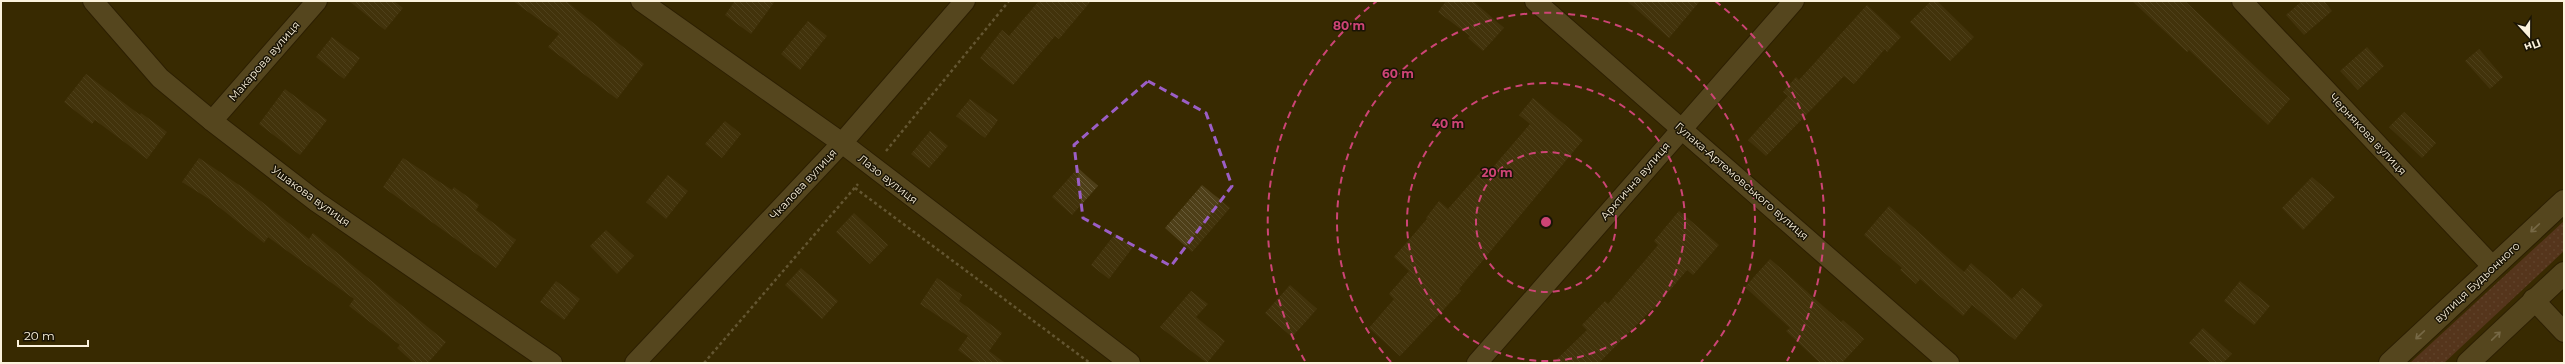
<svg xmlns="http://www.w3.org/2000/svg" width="2565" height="364" font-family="Montserrat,sans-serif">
<defs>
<pattern id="grass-dots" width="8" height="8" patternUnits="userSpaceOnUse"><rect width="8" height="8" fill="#79443d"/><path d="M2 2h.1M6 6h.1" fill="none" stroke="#8d5f58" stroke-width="1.8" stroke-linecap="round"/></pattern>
<pattern id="building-back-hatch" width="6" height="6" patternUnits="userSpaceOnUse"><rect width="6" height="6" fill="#4e3f18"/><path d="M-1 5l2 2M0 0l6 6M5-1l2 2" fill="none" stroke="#685b39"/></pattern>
</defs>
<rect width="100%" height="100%" fill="#392a01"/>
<!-- grass -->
<path fill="url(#grass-dots)" d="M2564 221V251L2444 363H2410Z"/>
<!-- building -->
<g fill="url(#building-back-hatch)">
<path d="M349 1H394L403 8 385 30Z"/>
<path d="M513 1H566L644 64 617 99 548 47 559 34Z"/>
<path d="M735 1H775L751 34 725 15Z"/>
<path d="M1039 1H1091L1059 39 1055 36 1013 85 980 58 1002 30 1009 36Z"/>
<path d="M1446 1H1473L1504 28 1483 51 1468 38 1470 36 1438 12Z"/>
<path d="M1627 1H1700L1669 38Z"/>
<path d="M1931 1H1937L1974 37 1950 61 1910 22Z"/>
<path d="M2132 1H2185L2290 99 2268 125 2189 50 2187 52Z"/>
<path d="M2302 1H2324L2332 11 2304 35 2286 15Z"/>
<path d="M1867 5 1901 37 1887 52 1885 49 1854 84 1844 76 1766 156 1748 140 1788 96 1783 92 1796 77 1799 80Z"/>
<path d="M808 21 827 36 800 70 781 54Z"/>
<path d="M332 37 360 58 344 79 316 57Z"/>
<path d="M2367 47 2384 66 2358 90 2340 71Z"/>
<path d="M2479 49 2503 77 2490 89 2465 61Z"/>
<path d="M86 74 140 115 141 113 167 132 147 159 95 120 92 124 64 102Z"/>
<path d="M285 89 327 120 300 155 259 124Z"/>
<path d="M1533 98 1583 140 1459 289 1461 291 1400 356 1369 328 1394 299 1389 294 1409 271 1394 257 1427 219 1426 218 1439 201 1448 209 1483 169 1488 173 1530 124 1519 115Z"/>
<path d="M970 99 998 120 985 138 956 116Z"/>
<path d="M2404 112 2436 143 2422 158 2389 127Z"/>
<path d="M725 121 741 134 722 158 705 144Z"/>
<path d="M930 131 948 146 929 168 911 154Z"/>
<path d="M199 158 248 191 309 239 313 233 446 342 428 363H414L397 348 400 345 349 306 354 299 268 237 264 243 209 199 182 182Z"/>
<path d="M403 158 452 190 454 187 479 205 476 210 516 240 496 268 383 187Z"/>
<path d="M1078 168 1098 186 1072 215 1052 197Z"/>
<path d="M668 175 688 191 666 219 646 202Z"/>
<path d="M2312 177 2335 197 2303 230 2282 208Z"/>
<path d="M1202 185 1230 208 1192 252 1165 228Z"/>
<path d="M1889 206 1964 272 1971 263 2012 299 2022 288 2043 305 2015 340 1972 305 1963 316 1920 279 1916 284 1900 270 1902 268 1864 235Z"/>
<path d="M1679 211 1719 245 1693 275 1687 270 1654 309 1653 308 1599 363H1553L1587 330 1582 325 1605 301 1608 304 1658 245 1654 241Z"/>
<path d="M854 213 888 245 870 264 836 232Z"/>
<path d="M606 230 634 256 617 274 590 246Z"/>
<path d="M1115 234 1133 247 1109 279 1091 265Z"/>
<path d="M1770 259 1841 322 1843 320 1864 339 1842 363H1820L1786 331 1790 328 1745 287Z"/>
<path d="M801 268 838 301 822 319 785 285Z"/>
<path d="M937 278 962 295 959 301 1002 333 989 351 1005 363H976L958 350 968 336 920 304Z"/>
<path d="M556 281 580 299 564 320 540 302Z"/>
<path d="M2240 281 2270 306 2254 325 2224 301Z"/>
<path d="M1290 285 1317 309 1292 337 1265 313Z"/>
<path d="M1191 291 1208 304 1196 317 1225 341 1207 363 1160 327Z"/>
<path d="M2203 328 2232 354 2223 363H2211L2189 343Z"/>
</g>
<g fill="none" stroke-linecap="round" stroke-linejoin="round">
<!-- street casing -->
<g stroke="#1e1300" stroke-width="22">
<g id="street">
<path d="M93 1 160 78 212 121 317 202 552 363"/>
<path d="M641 1 842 143 1130 363"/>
<path d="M1535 1 1949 363"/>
<path d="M2242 1 2493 267"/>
<path d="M212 121 317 1"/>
<path d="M2533 299 2564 332"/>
<path d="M635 363 842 143 965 1"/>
<path d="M1477 363 1794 1"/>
</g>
</g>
<!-- secondary casing -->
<g stroke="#1e1300" stroke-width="24">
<g id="secondary">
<path d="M2390 363 2564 201"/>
<path d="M2468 363 2564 273"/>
</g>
</g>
<!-- path -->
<g stroke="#988c6c" stroke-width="2.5" stroke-dasharray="3 3" stroke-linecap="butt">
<path d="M886 151 1009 1"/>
<path d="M855 188 1090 363"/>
<path d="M704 363 858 184"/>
</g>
<!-- street -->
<use href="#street" stroke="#796942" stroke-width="20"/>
<!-- secondary -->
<use href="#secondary" stroke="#796942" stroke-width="22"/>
</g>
<!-- one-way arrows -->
<defs><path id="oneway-shaft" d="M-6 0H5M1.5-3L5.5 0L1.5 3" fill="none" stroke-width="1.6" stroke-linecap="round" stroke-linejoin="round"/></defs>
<g stroke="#c0b497">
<use href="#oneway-shaft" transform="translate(2535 228) rotate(137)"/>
<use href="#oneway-shaft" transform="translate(2420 335) rotate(137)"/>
<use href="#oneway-shaft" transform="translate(2496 336) rotate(-44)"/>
</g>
<!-- marked area -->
<path d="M0 0H2565V364H0ZM1148 81 1206 113 1232 186 1171 266 1083 218 1074 145Z" fill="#392a01" fill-opacity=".55" fill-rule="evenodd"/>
<path fill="none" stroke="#9b5ec6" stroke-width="3" stroke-dasharray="8 5" stroke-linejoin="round" d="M1148 81 1206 113 1232 186 1171 266 1083 218 1074 145Z"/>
<!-- distance rings -->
<g fill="none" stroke="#cd4475" stroke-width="2" stroke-dasharray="7 5">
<circle cx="1546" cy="222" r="70"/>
<circle cx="1546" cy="222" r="139"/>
<path d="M1391 362A209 209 0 1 1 1701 362"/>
<path d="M1305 361A278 278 0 0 1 1377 1M1715 1A278 278 0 0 1 1787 361"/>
</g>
<g text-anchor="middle" stroke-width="3" stroke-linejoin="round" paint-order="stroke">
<!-- street labels -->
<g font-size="11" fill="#fbf2dc" stroke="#1a1405">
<text transform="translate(264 61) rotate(-49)" y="4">Макарова вулиця</text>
<text transform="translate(2368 134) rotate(47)" y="4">Чернякова вулиця</text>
<text transform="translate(888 179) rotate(38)" y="4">Лазо вулиця</text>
<text transform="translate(1635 181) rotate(-49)" y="4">Арктична вулиця</text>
<text transform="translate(1742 181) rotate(41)" y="4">Гулака-Артемовського вулиця</text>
<text transform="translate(803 184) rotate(-47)" y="4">Чкалова вулиця</text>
<text transform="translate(311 196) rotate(36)" y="4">Ушакова вулиця</text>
<text transform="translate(2477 282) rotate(-43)" y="4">вулиця Будьонного</text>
</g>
</g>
<circle cx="1546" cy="222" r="6" fill="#cd4475" stroke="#1a1405" stroke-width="2"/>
<g font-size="12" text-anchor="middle" font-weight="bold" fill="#cd4475" stroke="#1a1405" stroke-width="3" stroke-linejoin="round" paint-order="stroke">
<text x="1349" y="30">80 m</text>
<text x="1398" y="78">60 m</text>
<text x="1448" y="128">40 m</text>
<text x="1497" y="177">20 m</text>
</g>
<!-- border -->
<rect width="2565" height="364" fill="none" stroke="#fbf2dc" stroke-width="4"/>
<!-- north arrow -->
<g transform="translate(2529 36) rotate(159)" stroke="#1a1405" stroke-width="3" paint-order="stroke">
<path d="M0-3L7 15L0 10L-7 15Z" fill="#fbf2dc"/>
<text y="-6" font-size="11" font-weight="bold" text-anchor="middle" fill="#fbf2dc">Пн</text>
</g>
<!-- scale -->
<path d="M18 340v6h70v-6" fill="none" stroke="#fbf2dc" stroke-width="2"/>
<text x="24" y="340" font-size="12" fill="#fbf2dc" stroke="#1a1405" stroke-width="3" paint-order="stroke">20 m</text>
</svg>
